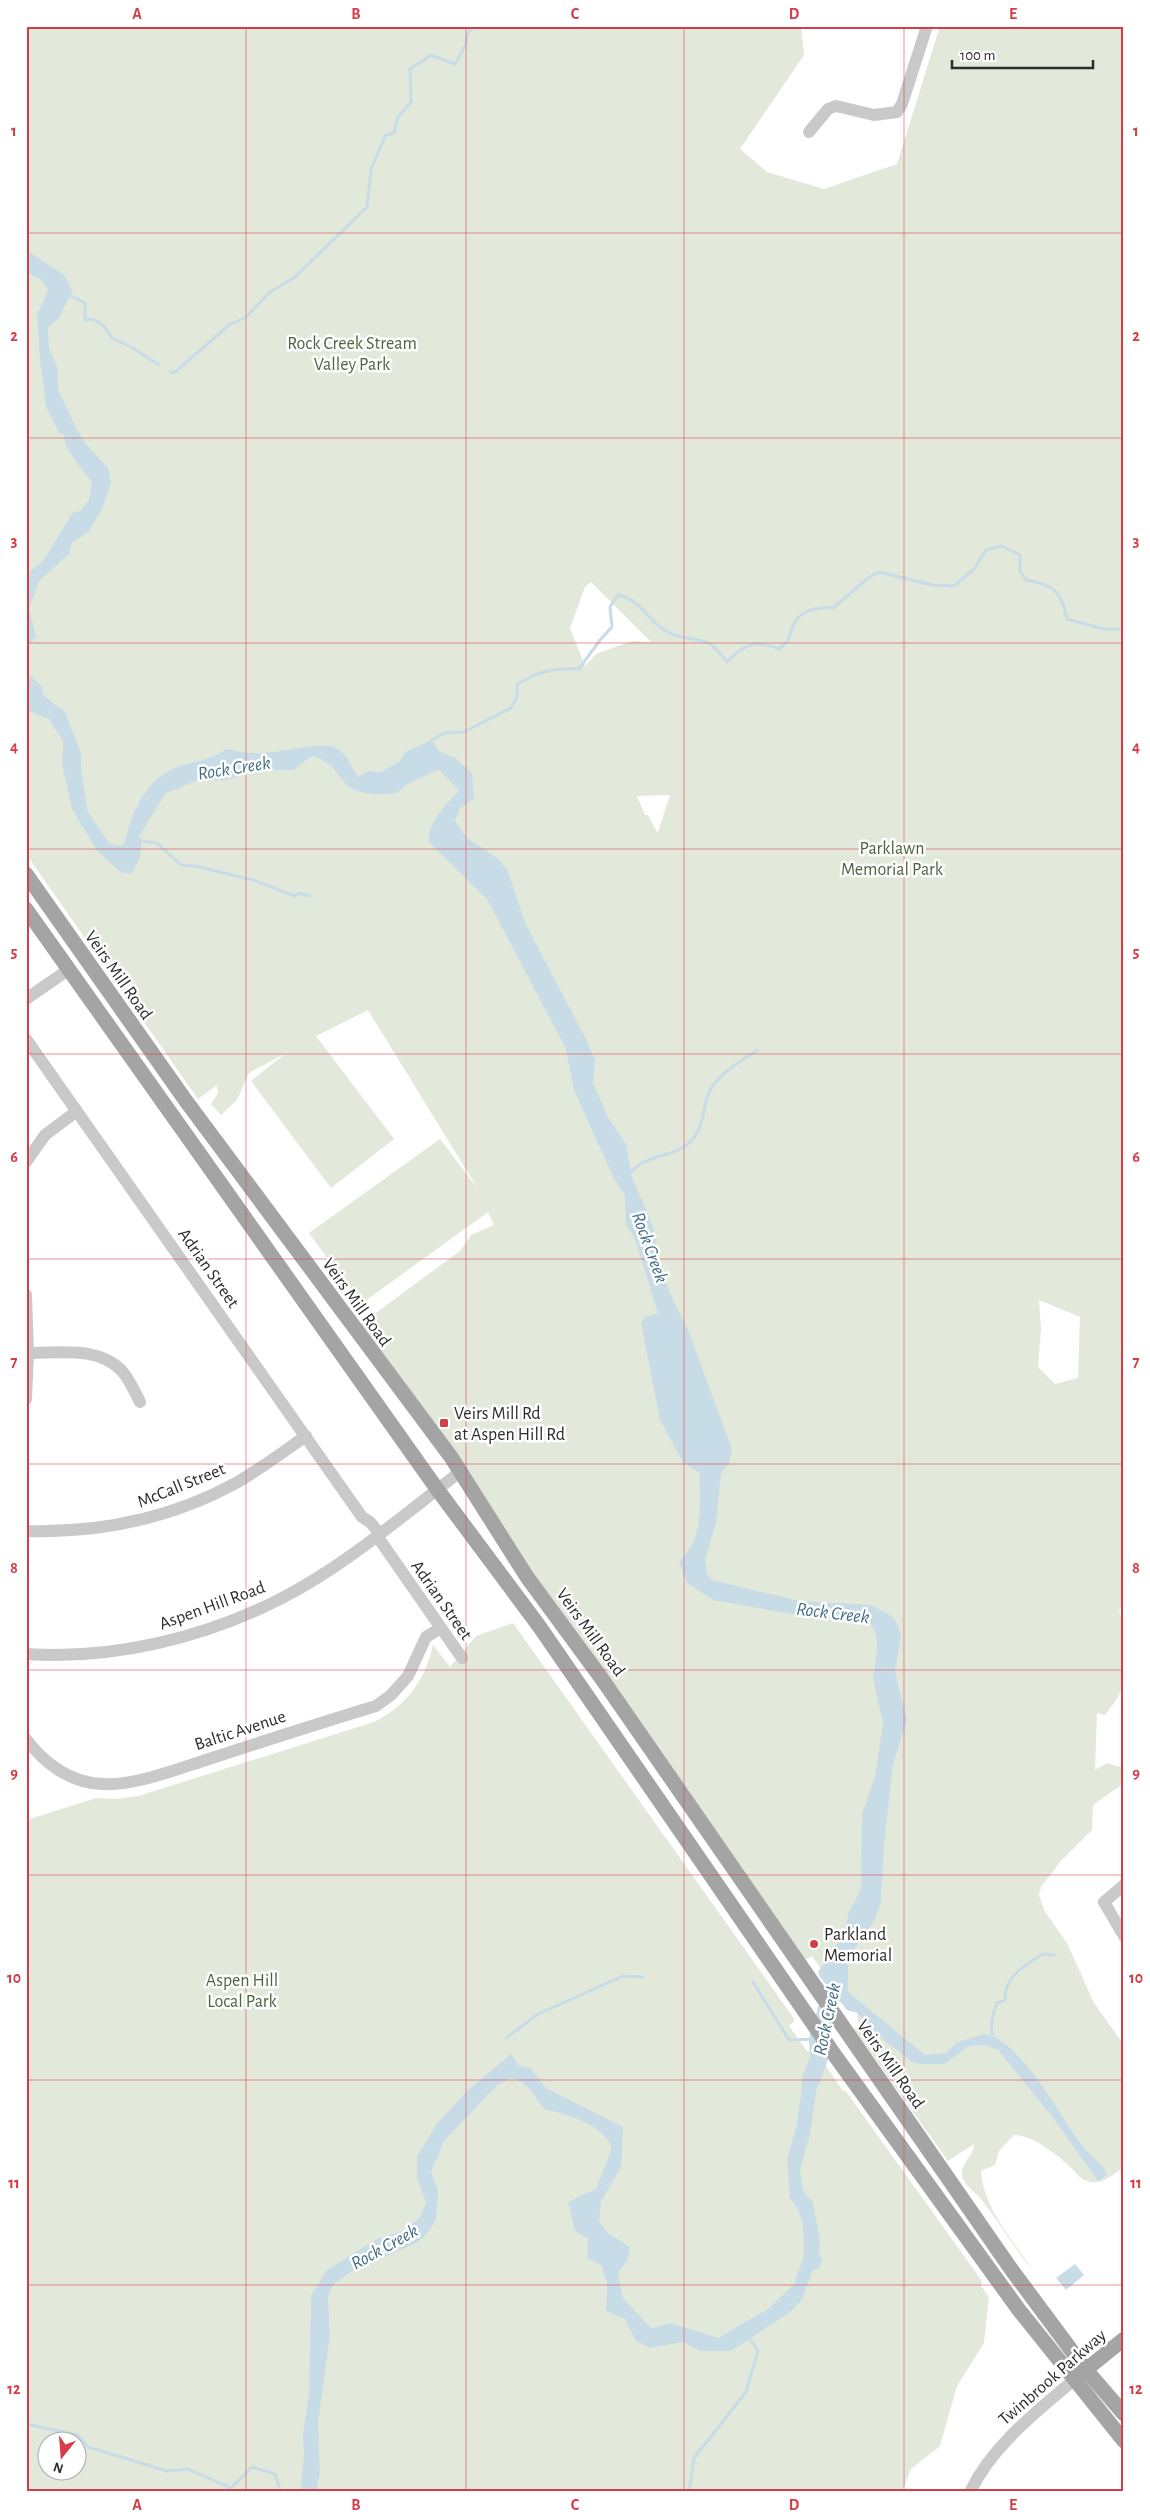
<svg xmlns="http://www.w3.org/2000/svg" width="1150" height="2518" font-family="'Alegreya Sans',sans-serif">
<rect width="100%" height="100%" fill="#fff"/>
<!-- green -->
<g fill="#e2e9da" fill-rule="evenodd">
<path d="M26 26H801L804 55 740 149 767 172 824 189 897 164 940 26H1124V1602L1119 1610C1126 1629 1128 1673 1120 1692 1117 1700 1110 1708 1105 1715L1097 1713 1095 1770 1107 1763 1123 1768 1124 1783 1093 1805 1092 1830 1060 1862 1041 1887 1039 1895 1044 1910 1067 1943 1094 2003 1124 2045V2167C1116 2172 1107 2181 1097 2182 1082 2184 1077 2173 1068 2165 1055 2153 1031 2135 1014 2135L999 2151 995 2165 981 2171C983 2208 1014 2241 1033 2271 1014 2248 999 2222 981 2199 975 2192 964 2185 962 2176 960 2164 974 2156 974 2144L948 2161 854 2029 859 2025 857 2012 865 2020 826 1959 821 1969 812 1956 805 1960 358 1326 460 1251 471 1235 494 1225 488 1212 361 1304 309 1233 440 1139 478 1189 368 1010 316 1036 394 1139 331 1188 251 1081 286 1053 249 1073 237 1100 221 1115 211 1104 218 1093 217 1085 198 1099 26 854ZM591 582 650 641V642L632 641 596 654 585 666 570 628 585 587ZM670 795 658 832H657L648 815H645L637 796ZM1039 1300 1080 1317 1078 1378 1055 1384 1038 1367 1041 1329Z"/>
<path d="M513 1623 795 2020 789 2026 807 2051 812 2052 811 2057 821 2070 824 2063 843 2091 845 2090 982 2281 981 2286 989 2297 984 2343 957 2386 940 2446 911 2469 902 2492H26V1837L30 1819 96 1798 117 1799 138 1796 374 1722C406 1706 425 1681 433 1645L450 1667 476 1636ZM48 2440H78V2470H48Z"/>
</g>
<!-- water -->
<g fill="#c8dce7">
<path d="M26 250 64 275 72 291 59 318 48 328 49 348 58 369V389L76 428 86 444 108 468 111 482 102 509 89 531 72 543 69 554 39 581 29 608 36 637 26 649V579L29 572 44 560 73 512 80 511 89 500 92 482 79 466 66 446 63 434 59 433 46 406 40 359 37 315 48 290 40 279 26 272Z"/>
<path d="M26 672 41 685 43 695 65 712 81 753V770L88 812 109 843 117 846 124 845C132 811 145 777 183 765 198 761 213 759 226 749 235 750 244 753 253 753 273 755 320 741 334 747 347 752 351 767 358 777L368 771 381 772 400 761 405 752 432 740 439 751 457 759 472 774 474 798 459 810 455 821 467 838 498 859 508 871 526 925 586 1039 595 1060 593 1083 608 1117 626 1144 632 1177 653 1226 660 1265 670 1293 688 1330 732 1449 729 1464 721 1473 716 1523 705 1560 707 1575 712 1580 800 1601 871 1605 890 1615 896 1621 901 1634 895 1672 907 1720 893 1765 884 1843 881 1901C877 1921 862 1940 848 1956V1992L925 2055 946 2053 957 2042 985 2034C1024 2042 1060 2119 1085 2149 1093 2158 1102 2163 1107 2175L1098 2181 1051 2115 998 2050 985 2045 969 2046 945 2064H920L912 2062 885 2041 857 2013 847 2010 820 1977 818 1972 843 1935 849 1912 861 1889 862 1814 875 1776 883 1724 873 1679 877 1650 876 1634 870 1622 842 1618H814L713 1600 687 1583 679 1561C705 1536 699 1507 700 1473L683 1462 660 1420 641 1323 645 1317 658 1313 635 1239 626 1224 625 1195 614 1179 574 1090 566 1049 487 899 429 842C428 820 446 806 459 790L438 769C423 779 410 779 397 793 383 795 359 796 347 785 332 770 336 764 312 756L293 770H266L246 773 227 780 195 781 165 794 139 837 142 841 140 857 132 873H122L98 852 72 809 62 764 63 742 49 719 26 710Z"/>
<path d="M812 2052 824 2063 818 2080 810 2134 800 2170 803 2191 813 2202 820 2240 819 2255 823 2259 819 2268 813 2270 802 2300 789 2313 731 2351H701L683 2342 650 2348 636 2341 625 2319 606 2311 607 2282 601 2265 587 2258 588 2239 575 2231 568 2202 596 2189 612 2148C602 2123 568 2115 544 2109 534 2095 527 2081 510 2078L496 2086 444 2141 431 2172 438 2190 436 2218 431 2229 418 2242 351 2272 334 2284 328 2296 330 2335 318 2422 320 2472 316 2492H300L304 2455 303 2433 309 2394 311 2295 327 2270 375 2240 405 2230 420 2217 426 2202 417 2178V2157L436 2125 467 2091 511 2054 519 2066 531 2068 546 2088 623 2127 621 2167 601 2202 599 2222 608 2233 630 2247 627 2261 618 2273 623 2298 651 2328 671 2323 718 2338 768 2309 794 2284 804 2256 803 2223 797 2208 790 2198 787 2159 797 2124 803 2077Z"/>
<path d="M1075 2264 1084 2275 1066 2290 1056 2278Z"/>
</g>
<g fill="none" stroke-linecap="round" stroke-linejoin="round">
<!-- stream -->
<g stroke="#c8dce7" stroke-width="3">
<path d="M65 293 85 303V320L93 319 104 326 112 338 133 348 159 365"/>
<path d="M171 372 174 373 229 325 246 317 270 292 295 277 367 207 371 169 386 135 394 133 398 117 411 102 410 69 431 55 455 64 466 44 467 35 473 26"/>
<path d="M432 740 444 733 464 732 511 708 517 697V685C536 671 555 668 579 669L600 640 612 627 610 607 618 595C638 599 645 615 660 627 678 641 693 636 708 643 716 647 721 655 727 662 745 644 755 639 779 649 791 640 788 638 793 626 800 609 818 607 833 608L868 578 879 572 932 585 954 586 974 569 986 550 1002 546 1020 555V571L1026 580C1053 584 1062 592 1067 619L1104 629H1124"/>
<path d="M142 841 157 843 181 865 195 866 253 880 295 896 299 893 310 896"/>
<path d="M631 1172C649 1152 675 1159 692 1140 703 1128 703 1112 707 1097 714 1076 740 1061 758 1050"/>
<path d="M753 1982 789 2040 817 2039"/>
<path d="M992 2035C990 2023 993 2015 997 2003L1005 2000C1004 1977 1025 1965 1043 1954L1054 1955"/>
<path d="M506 2038 538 2014 623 1976 643 1977"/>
<path d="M26 2424 78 2435 88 2447 167 2471 188 2469 231 2488 252 2467 275 2474 280 2490 287 2492"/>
<path d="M222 2492 230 2488"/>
<path d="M689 2492 694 2458 746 2392 758 2351 748 2336"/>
</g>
<!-- river -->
<path stroke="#c8dce7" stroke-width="18" d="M811 2080 819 2058 818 2039 839 1969"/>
<!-- minor -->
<g stroke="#c9c9c9" stroke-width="12">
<path d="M809 132 828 109 836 106 874 115 897 112 902 104 927 26"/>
<path d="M26 999 68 970"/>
<path d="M26 1039 362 1517 370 1522 380 1534"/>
<path d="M26 1162 45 1135 77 1111"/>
<path d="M26 1295 28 1353 26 1399"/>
<path d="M28 1353C60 1353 98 1346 122 1371 129 1379 135 1392 140 1402"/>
<path d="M26 1531C101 1533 170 1519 236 1483 260 1469 283 1452 306 1436"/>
<path d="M377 1536 462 1658"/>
<path d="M26 1654C112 1660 204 1638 280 1599 345 1566 402 1516 460 1472"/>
<path d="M26 1739C44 1763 70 1783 102 1784 135 1786 177 1769 209 1759 264 1741 320 1723 376 1706L391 1695 408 1676 426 1637 441 1628"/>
<path d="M1124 1885 1104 1902 1124 1936"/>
<path d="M970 2492C992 2446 1036 2412 1074 2380"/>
</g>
<!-- major -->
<g stroke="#a4a4a4" stroke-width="15">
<path d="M26 874 186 1101 451 1457 527 1577 602 1679 1011 2269 1086 2370 1124 2414"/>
<path d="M26 909 437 1489 539 1626 836 2057 1019 2310 1124 2441"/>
<path d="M1078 2376 1124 2339"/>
</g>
</g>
<!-- grid -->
<path fill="none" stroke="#d53c4a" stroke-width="1" stroke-opacity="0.55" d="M246 26V2492M466 26V2492M684 26V2492M904 26V2492M26 233H1124M26 438H1124M26 643H1124M26 849H1124M26 1054H1124M26 1259H1124M26 1464H1124M26 1670H1124M26 1875H1124M26 2080H1124M26 2285H1124"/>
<!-- markers -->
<g fill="#d53c4a" stroke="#fff" stroke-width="2">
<rect x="439" y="1418" width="10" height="10" rx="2.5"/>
<circle cx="814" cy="1944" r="5"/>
</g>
<g text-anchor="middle" stroke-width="5" stroke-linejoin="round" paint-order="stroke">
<!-- park labels -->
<g font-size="18" fill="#50633e" stroke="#fff">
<text x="352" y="349">Rock Creek Stream<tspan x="352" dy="21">Valley Park</tspan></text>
<text x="892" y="854">Parklawn<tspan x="892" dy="21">Memorial Park</tspan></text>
<text x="242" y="1986">Aspen Hill<tspan x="242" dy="21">Local Park</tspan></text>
</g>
<!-- street labels -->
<g font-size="18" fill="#2c2c2c" stroke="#fff">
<text transform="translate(119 975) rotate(55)" y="6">Veirs Mill Road</text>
<text transform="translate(209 1268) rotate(55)" y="6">Adrian Street</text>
<text transform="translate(357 1302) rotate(54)" y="6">Veirs Mill Road</text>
<text transform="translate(181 1485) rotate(-22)" y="6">McCall Street</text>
<text transform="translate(442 1600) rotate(55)" y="6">Adrian Street</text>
<text transform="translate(212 1605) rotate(-20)" y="6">Aspen Hill Road</text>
<text transform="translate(591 1632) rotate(54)" y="6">Veirs Mill Road</text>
<text transform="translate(240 1730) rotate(-18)" y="6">Baltic Avenue</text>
<text transform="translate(891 2064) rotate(55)" y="6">Veirs Mill Road</text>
<text transform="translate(1052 2377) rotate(-41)" y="6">Twinbrook Parkway</text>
</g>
<!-- poi labels -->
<g font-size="18" fill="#2c2c2c" stroke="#fff" text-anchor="start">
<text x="454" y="1419">Veirs Mill Rd<tspan x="454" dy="21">at Aspen Hill Rd</tspan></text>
<text x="824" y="1940">Parkland<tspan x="824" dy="21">Memorial</tspan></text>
</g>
<!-- water labels -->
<g font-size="19" font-style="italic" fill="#426d86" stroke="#fff">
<text transform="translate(234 767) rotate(-9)" y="7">Rock Creek</text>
<text transform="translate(651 1247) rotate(70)" y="7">Rock Creek</text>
<text transform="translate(833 1612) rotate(7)" y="7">Rock Creek</text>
<text transform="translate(826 2019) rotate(-78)" y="7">Rock Creek</text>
<text transform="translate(384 2246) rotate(-29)" y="7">Rock Creek</text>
</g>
</g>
<!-- border -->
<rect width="1150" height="2518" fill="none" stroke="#ffffff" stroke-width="55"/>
<!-- north arrow -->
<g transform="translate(62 2456) rotate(197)"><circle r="24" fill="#ffffff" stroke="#ababab"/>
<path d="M0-4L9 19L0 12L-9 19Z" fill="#d53c4a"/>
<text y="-8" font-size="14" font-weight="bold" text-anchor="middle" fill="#2c2c2c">N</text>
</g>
<!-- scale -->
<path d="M952 60v8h141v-8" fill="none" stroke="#2c2c2c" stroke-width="2.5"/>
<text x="960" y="60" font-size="15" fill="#2c2c2c" stroke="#ffffff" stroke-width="4" paint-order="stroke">100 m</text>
<rect x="28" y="28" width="1094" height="2462" fill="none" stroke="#d53c4a" stroke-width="2"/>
<g font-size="16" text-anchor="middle" font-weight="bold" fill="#d53c4a">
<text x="137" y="19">A</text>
<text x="356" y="19">B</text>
<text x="575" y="19">C</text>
<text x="794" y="19">D</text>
<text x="1013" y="19">E</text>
<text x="14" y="136">1</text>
<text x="1136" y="136">1</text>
<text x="14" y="341">2</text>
<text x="1136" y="341">2</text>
<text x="14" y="546">3</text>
<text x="1136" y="546">3</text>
<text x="14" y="752">4</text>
<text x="1136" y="752">4</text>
<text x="14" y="957">5</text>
<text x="1136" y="957">5</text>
<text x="14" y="1162">6</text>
<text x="1136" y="1162">6</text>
<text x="14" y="1367">7</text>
<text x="1136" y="1367">7</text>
<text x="14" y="1573">8</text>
<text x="1136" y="1573">8</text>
<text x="14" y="1778">9</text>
<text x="1136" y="1778">9</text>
<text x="14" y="1983">10</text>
<text x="1136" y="1983">10</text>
<text x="14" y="2188">11</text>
<text x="1136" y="2188">11</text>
<text x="14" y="2394">12</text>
<text x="1136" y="2394">12</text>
<text x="137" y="2510">A</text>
<text x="356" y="2510">B</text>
<text x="575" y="2510">C</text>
<text x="794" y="2510">D</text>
<text x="1013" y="2510">E</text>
</g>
</svg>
